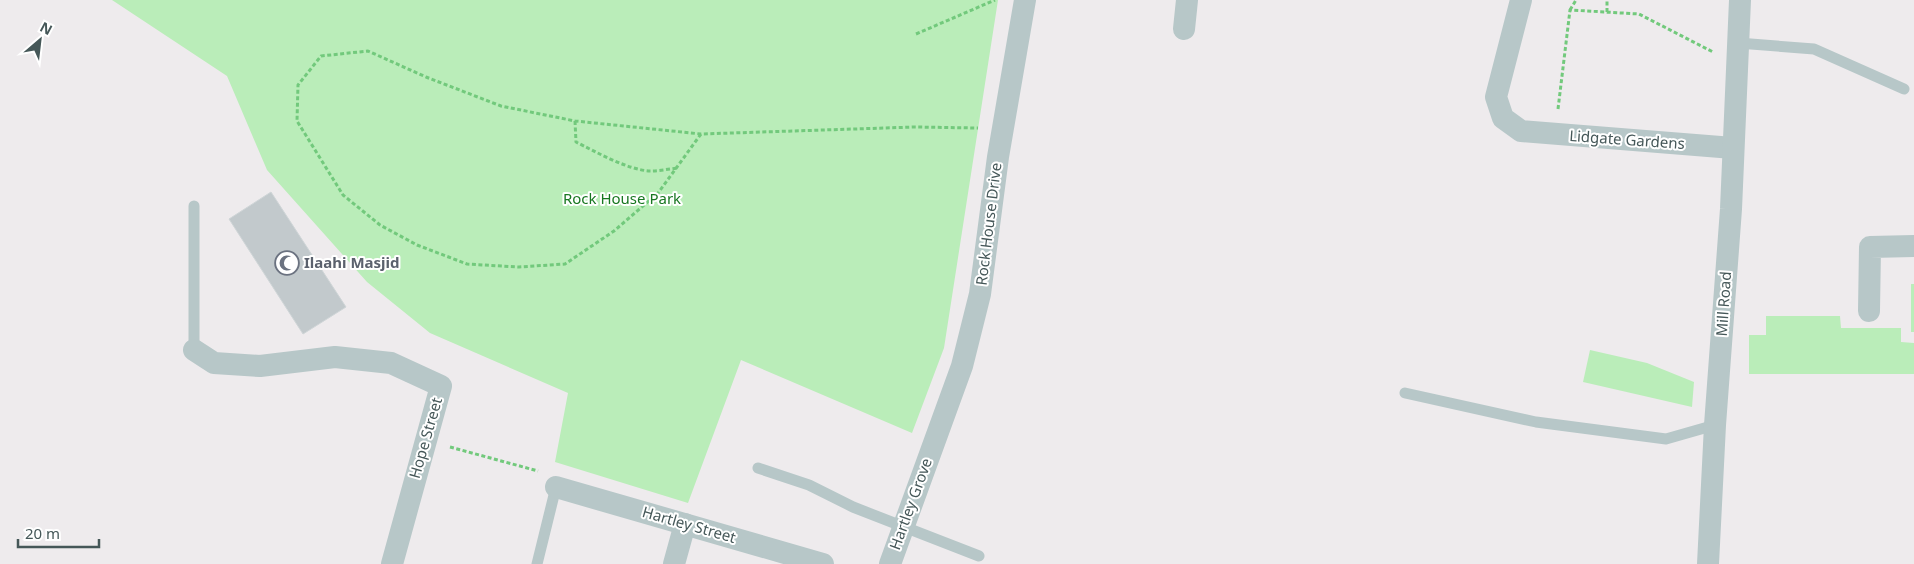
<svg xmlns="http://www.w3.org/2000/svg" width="1914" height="564" font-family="'Noto Sans',sans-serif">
<rect width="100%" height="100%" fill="#eeebed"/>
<!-- green -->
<g fill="#baedb9">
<path d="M112 0H998L944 348 912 433 741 360 688 503 555 462 568 393 430 333 367 282 267 170 227 76Z"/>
<rect x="1911" y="284" width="3" height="48"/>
<path d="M1766 316H1840L1841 328H1901V342L1914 343V374H1749V335H1766Z"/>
<path d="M1590 350 1647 363 1694 382 1692 407 1583 382Z"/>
</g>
<!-- building -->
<path fill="#c2c9cc" stroke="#cfd5d7" d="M271 192 346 307 303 334 229 219Z"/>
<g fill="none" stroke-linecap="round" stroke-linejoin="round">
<!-- path -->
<g stroke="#72c97c" stroke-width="3" stroke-dasharray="4 2.5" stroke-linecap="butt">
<path d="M1570 10 1576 0"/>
<path d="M1607 12V0"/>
<path d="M916 34 995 0"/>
<path d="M1558 109 1570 10 1639 14 1713 52"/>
<path d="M575 121 576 142C596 152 628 170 650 171 659 171 669 169 678 168"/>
<path d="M701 134 658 193 614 231 565 264 519 267 467 264 417 245 380 225 343 195 297 121 298 85 321 56 368 51 426 77 501 106 575 121 701 134 915 127 978 128"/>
<path d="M450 447 538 471"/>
</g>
<!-- lane -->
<g stroke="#b7c7c8" stroke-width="11">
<path d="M1738 43 1814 49 1904 89"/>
<path d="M194 350V206"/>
<path d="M1405 393 1536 422 1666 439 1715 425"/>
<path d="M758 468 809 485 853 507 979 556"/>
<path d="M537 564 556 487"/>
</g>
<!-- street -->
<g stroke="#b7c7c8" stroke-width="22">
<path d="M1521 0 1496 97 1503 118 1521 131 1733 148"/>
<path d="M1184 29 1187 0"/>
<path d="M1869 311 1870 247 1914 246"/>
<path d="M194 350 214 363 260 366 335 357 391 363 441 386 392 564"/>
<path d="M556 487 823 564"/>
<path d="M674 564 685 524"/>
<path d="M890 564 962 366 980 294 998 157 1025 0"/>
<path d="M1708 564 1715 425 1731 209 1740 0"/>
</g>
</g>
<!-- icons -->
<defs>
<g id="mosque-ring" transform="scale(1.25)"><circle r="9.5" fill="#fff" stroke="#6b7280" stroke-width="1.5"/><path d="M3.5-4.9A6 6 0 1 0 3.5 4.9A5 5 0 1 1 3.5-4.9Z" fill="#6b7280"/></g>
</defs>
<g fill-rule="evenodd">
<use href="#mosque-ring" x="287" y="263"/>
</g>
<g text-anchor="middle" stroke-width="4" stroke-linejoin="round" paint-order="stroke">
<!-- street labels -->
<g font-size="15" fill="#455758" stroke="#fff">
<text transform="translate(1627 140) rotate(4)" y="5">Lidgate Gardens</text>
<text transform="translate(989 224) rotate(-83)" y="5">Rock House Drive</text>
<text transform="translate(1724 304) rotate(-86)" y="5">Mill Road</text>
<text transform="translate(426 438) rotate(-74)" y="5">Hope Street</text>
<text transform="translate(911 504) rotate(-70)" y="5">Hartley Grove</text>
<text transform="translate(689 525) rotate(16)" y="5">Hartley Street</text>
</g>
<!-- park labels -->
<g font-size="15" fill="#187721" stroke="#fff">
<text x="622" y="204">Rock House Park</text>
</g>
<!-- worship labels -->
<g font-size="15" font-weight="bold" fill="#5b616d" stroke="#fff" text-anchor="start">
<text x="304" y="268">Ilaahi Masjid</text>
</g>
</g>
<!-- north arrow -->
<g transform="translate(40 40) rotate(28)" stroke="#ffffff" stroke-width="4" paint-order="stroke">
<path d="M0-4L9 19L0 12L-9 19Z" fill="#455758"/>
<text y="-8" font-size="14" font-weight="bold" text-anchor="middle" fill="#455758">N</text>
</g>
<!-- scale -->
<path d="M18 539v8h81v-8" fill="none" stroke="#455758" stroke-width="2.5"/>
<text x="25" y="539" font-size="15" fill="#455758" stroke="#ffffff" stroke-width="4" paint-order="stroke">20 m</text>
</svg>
